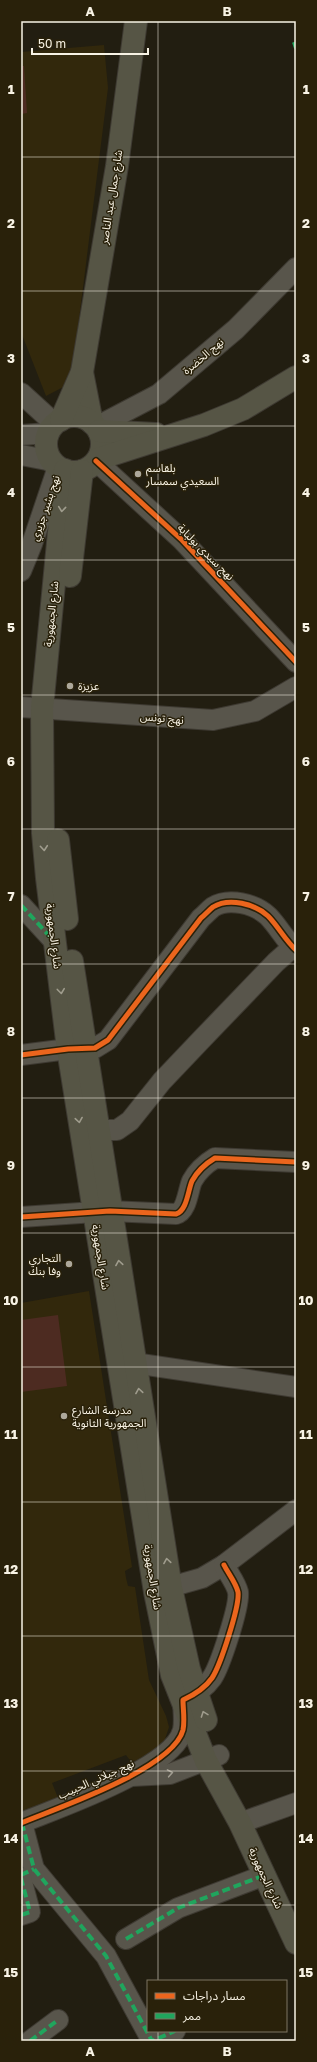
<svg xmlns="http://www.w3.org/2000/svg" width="317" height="2062" font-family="'Golos Text','Noto Sans Arabic',sans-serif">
<rect width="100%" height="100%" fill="#221e11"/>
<!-- built -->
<g fill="#32280c">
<path d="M104 45 108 88 71 383 46 396 21 332V52Z"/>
<path d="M89 1291 132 1567 125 1571 126 1578 128 1586 135 1587 149 1680 166 1716 169 1727 163 1745 136 1762 129 1759 126 1755 52 1783 58 1798 21 1814V1303Z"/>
</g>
<!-- green -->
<g fill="#4d2b21">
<path d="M21 66H24L27 113 21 114Z"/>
<path d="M58 1315 67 1386 21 1392V1320Z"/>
</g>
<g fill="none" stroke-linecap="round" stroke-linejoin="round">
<!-- minor casing -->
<g stroke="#3e3a32" stroke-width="22">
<g id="minor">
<path d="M21 393 55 424"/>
<path d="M96 427 159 394 236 329 296 268"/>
<path d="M21 435 48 433"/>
<path d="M21 455 52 461"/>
<path d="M96 461 182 540 296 662"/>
<path d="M21 571 32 544 58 467"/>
<path d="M21 707 213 720 255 711 296 687"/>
<path d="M21 905 54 941"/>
<path d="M21 1055 68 1049 95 1048 108 1040 201 918C205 915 209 910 213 907 229 897 255 904 268 916 278 926 285 940 296 950"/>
<path d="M99 1130H117L130 1121 162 1081 201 1040 276 962 293 947"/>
<path d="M21 1217 110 1211 176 1214C187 1211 188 1190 192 1181 198 1170 205 1164 215 1158L296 1162"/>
<path d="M134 1363 296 1387"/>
<path d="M156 1591 202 1578 224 1565 296 1510"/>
<path d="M132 1776 170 1774 219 1755"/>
<path d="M21 1823C57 1808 173 1769 183 1730 185 1721 183 1709 183 1700 194 1695 205 1688 212 1678 220 1666 240 1606 238 1592 236 1583 228 1573 224 1565"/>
<path d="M22 1823 34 1869 106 1956 152 2041 175 2031"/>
<path d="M240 1823 296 1803"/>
<path d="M21 1878 30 1912 21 1915"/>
<path d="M126 1939 178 1908 265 1875"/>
<path d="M30 2041 58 2020"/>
</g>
</g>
<!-- major casing -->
<g stroke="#3e3a32" stroke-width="24">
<g id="major">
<path d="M82 372 92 423"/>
<circle cx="74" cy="444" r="28"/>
<path d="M61 420 82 372 117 166 136 21"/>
<path d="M99 431 156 434"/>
<path d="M98 459 204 425 243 409 296 377"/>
<path d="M65 470 42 708 43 833 47 878 68 1049 155 1592 172 1675 206 1761 240 1823 296 1943"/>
<path d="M70 576 82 471"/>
<path d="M58 840 67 919"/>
<path d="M72 961 171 1588 189 1669 206 1720"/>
</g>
</g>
<!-- minor -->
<use href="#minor" stroke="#58554b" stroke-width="20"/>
<!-- major -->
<use href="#major" stroke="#565545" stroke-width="22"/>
<!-- quiet -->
<g stroke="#20a55d" stroke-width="4" stroke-dasharray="8 4" stroke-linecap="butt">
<path d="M294 42 296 48"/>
<path d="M21 905 54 941"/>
<path d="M22 1823 34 1869 106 1956 152 2041 175 2031"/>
<path d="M21 1875 34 1869"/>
<path d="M21 1878 30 1912 21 1915"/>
<path d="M126 1939 178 1908 265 1875"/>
<path d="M30 2041 58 2020"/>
</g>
<!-- cycleway casing -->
<g stroke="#29210a" stroke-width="8">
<g id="cycleway">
<path d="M96 461 182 540 296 662"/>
<path d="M21 1055 68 1049 95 1048 108 1040 201 918C205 915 209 910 213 907 229 897 255 904 268 916 278 926 285 940 296 950"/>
<path d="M21 1217 110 1211 176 1214C187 1211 188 1190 192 1181 198 1170 205 1164 215 1158L296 1162"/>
<path d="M21 1823C57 1808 173 1769 183 1730 185 1721 183 1709 183 1700 194 1695 205 1688 212 1678 220 1666 240 1606 238 1592 236 1583 228 1573 224 1565"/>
</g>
</g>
<!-- cycleway -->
<use href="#cycleway" stroke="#eb651d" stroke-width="5"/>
</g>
<!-- one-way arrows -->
<defs><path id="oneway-chevron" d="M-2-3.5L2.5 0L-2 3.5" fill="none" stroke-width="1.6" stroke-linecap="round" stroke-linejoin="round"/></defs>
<g stroke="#9f9c8d">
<use href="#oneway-chevron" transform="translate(62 509) rotate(96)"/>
<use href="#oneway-chevron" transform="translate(44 848) rotate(85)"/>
<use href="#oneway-chevron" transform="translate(61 991) rotate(83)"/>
<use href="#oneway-chevron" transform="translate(79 1120) rotate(81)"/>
<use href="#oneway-chevron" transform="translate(119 1263) rotate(-99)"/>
<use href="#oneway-chevron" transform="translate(139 1391) rotate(-99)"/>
<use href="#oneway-chevron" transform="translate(167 1561) rotate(-99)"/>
<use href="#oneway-chevron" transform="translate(204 1714) rotate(-110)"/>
</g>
<use stroke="#a09c90" href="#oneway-chevron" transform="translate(170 1773) rotate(-10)"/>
<!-- grid -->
<path fill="none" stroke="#f8f3e5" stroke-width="1" stroke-opacity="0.55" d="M158 21V1981M21 157H296M21 291H296M21 426H296M21 560H296M21 695H296M21 829H296M21 964H296M21 1098H296M21 1233H296M21 1367H296M21 1502H296M21 1636H296M21 1771H296M21 1905H296M158 2031V2041"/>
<!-- markers -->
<g fill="#ada89b" stroke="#29210a" stroke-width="1.5">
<circle cx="138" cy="474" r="4"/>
<circle cx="70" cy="686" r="4"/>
<circle cx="69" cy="1264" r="4"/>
<circle cx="64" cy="1416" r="4"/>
</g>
<g text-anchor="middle" stroke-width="3" stroke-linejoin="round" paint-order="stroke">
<!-- street labels -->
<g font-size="11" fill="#f8f3e5" stroke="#29210a">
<text transform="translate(111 197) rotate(-81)" y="4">شارع جمال عبد الناصر</text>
<text transform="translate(203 356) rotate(-40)" y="4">نهج الخضرة</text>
<text transform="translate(45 508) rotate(-71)" y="4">نهج بشير جزيري</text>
<text transform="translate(206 552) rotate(45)" y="4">نهج سيدي بولبابة</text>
<text transform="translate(51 614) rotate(-84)" y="4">شارع الجمهورية</text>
<text transform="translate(162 718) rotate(5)" y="4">نهج تونس</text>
<text transform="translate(54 936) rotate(83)" y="4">شارع الجمهورية</text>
<text transform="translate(101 1257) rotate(81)" y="4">شارع الجمهورية</text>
<text transform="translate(153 1577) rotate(81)" y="4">شارع الجمهورية</text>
<text transform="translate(96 1779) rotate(-24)" y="4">نهج جيلاني الحبيب</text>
<text transform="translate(266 1878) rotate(65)" y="4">شارع الجمهورية</text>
</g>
<!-- poi labels -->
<g font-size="11" fill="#f8f3e5" stroke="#29210a" text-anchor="start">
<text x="146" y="472">بلقاسم<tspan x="146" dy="13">السعيدي سمسار</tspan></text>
<text x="78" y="690">عزيزة</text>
<text x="61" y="1262" text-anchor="end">التجاري<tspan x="61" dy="13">وفا بنك</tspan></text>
<text x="72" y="1414">مدرسة الشارع<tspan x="72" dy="13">الجمهورية الثانوية</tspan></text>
</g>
</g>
<!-- border -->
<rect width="317" height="2062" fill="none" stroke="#29210a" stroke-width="44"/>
<!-- legend -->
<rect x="147" y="1980" width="140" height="52" fill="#29210a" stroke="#7c7562"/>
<rect x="155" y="1993" width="20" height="6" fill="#eb651d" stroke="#7c7562"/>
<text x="183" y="2000" font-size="12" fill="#f8f3e5">مسار دراجات</text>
<rect x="155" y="2013" width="20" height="6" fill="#20a55d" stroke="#7c7562"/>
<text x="183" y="2020" font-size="12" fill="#f8f3e5">ممر</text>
<!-- scale -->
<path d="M32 48v6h116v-6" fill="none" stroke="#f8f3e5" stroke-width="2"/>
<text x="38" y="48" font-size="12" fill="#f8f3e5" stroke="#29210a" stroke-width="3" paint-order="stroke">50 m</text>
<rect x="22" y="22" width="273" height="2018" fill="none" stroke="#f8f3e5" stroke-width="1.5"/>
<g font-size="13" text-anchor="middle" font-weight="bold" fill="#f8f3e5">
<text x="90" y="16">A</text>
<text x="227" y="16">B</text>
<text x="11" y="94">1</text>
<text x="306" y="94">1</text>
<text x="11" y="228">2</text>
<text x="306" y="228">2</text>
<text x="11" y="363">3</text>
<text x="306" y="363">3</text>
<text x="11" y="497">4</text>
<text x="306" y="497">4</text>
<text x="11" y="632">5</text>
<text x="306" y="632">5</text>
<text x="11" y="766">6</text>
<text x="306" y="766">6</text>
<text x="11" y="901">7</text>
<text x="306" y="901">7</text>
<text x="11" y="1036">8</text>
<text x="306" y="1036">8</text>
<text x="11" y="1170">9</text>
<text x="306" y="1170">9</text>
<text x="11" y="1305">10</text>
<text x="306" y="1305">10</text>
<text x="11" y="1439">11</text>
<text x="306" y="1439">11</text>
<text x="11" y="1574">12</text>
<text x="306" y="1574">12</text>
<text x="11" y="1708">13</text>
<text x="306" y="1708">13</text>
<text x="11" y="1843">14</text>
<text x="306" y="1843">14</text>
<text x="11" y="1977">15</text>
<text x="306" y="1977">15</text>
<text x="90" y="2056">A</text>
<text x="227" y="2056">B</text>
</g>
</svg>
